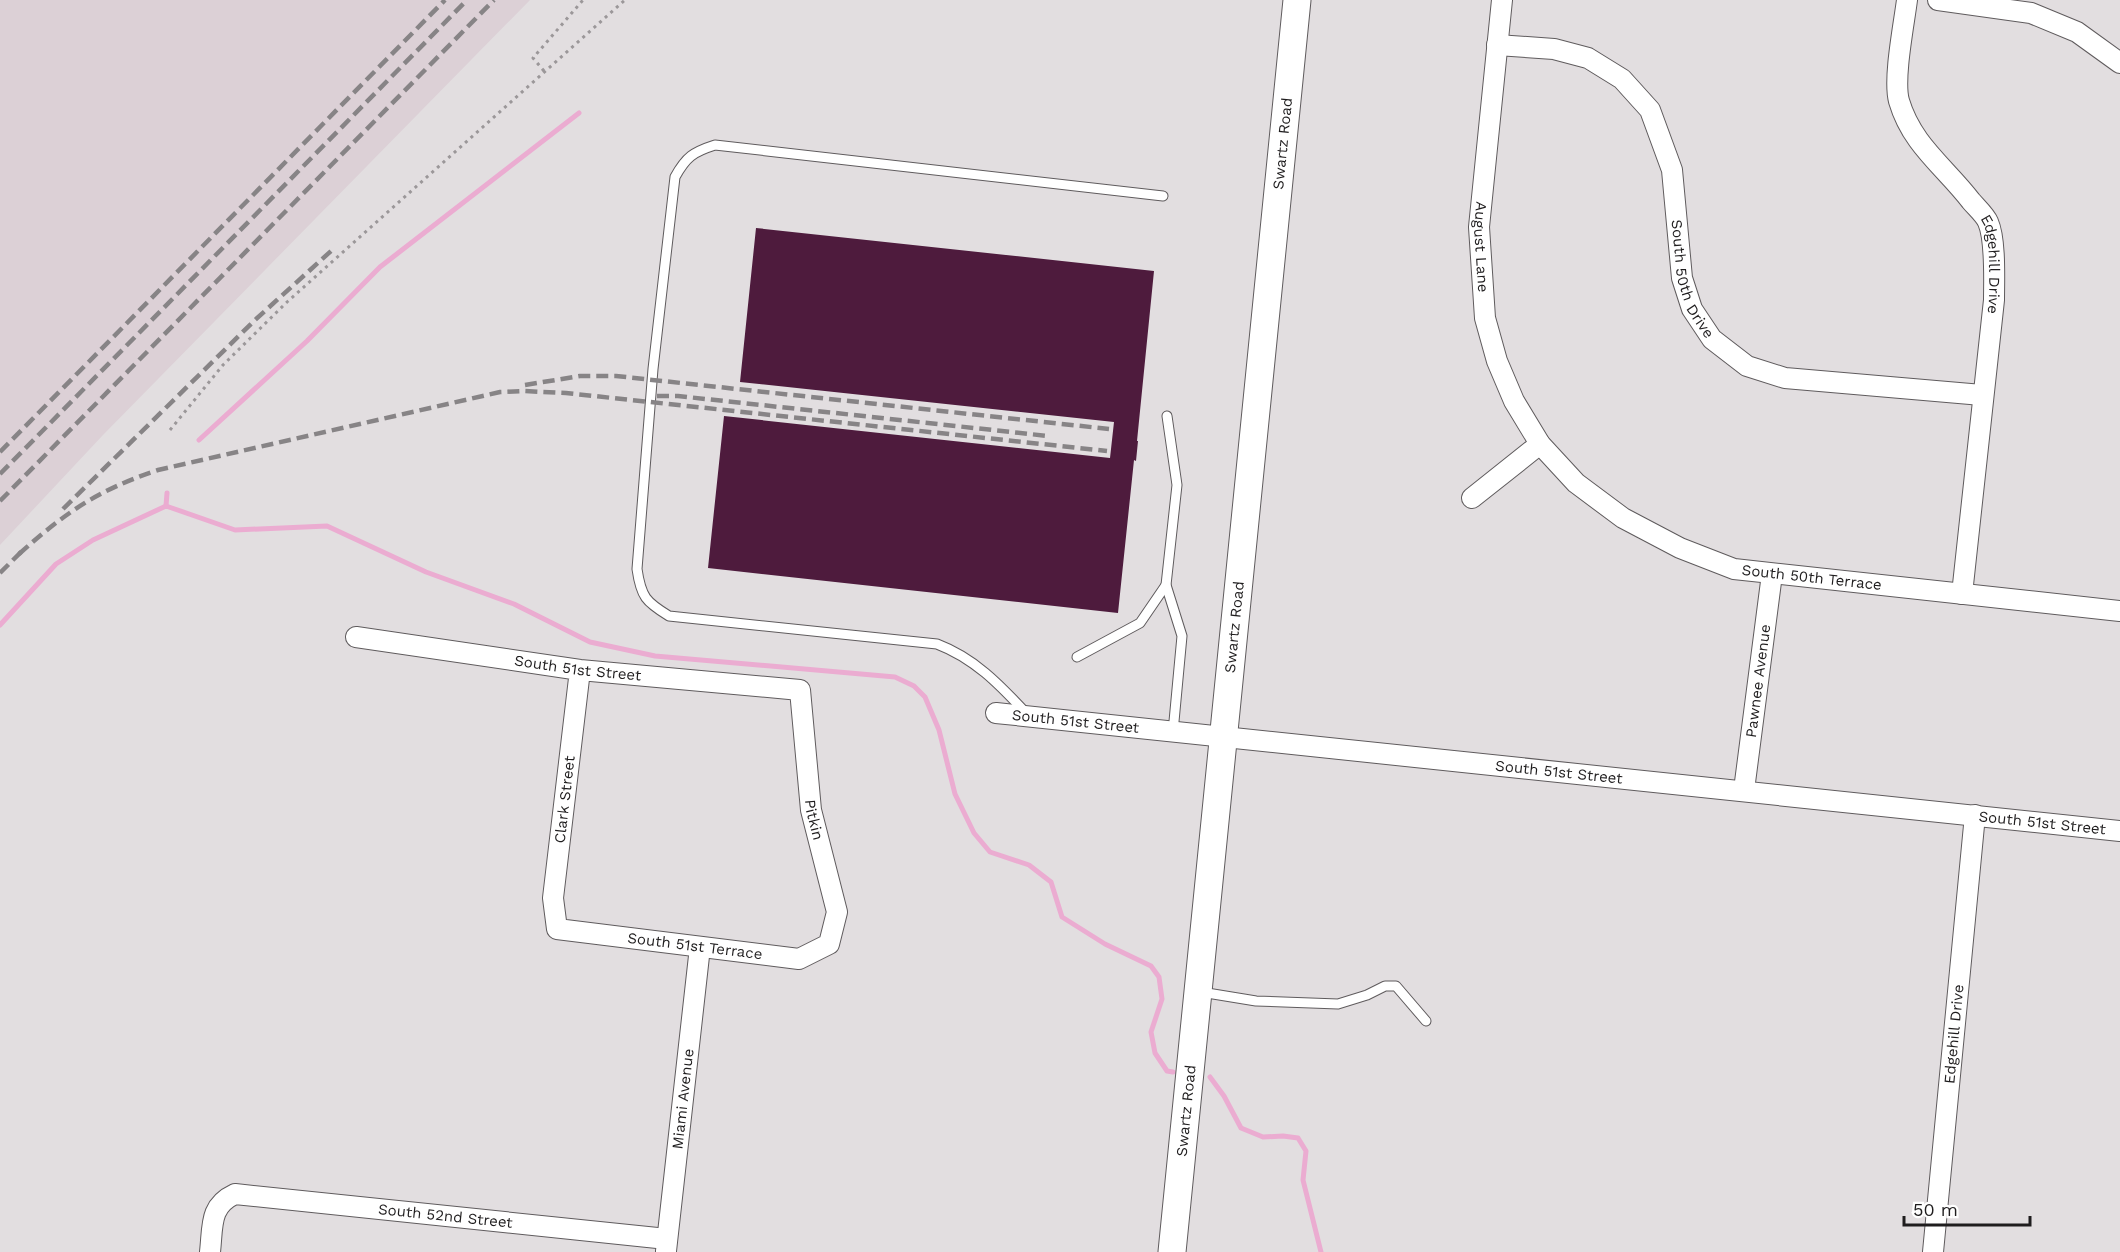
<svg xmlns="http://www.w3.org/2000/svg" width="2120" height="1252" font-family="'Work Sans',sans-serif">
<rect width="100%" height="100%" fill="#e2dee0"/>
<!-- built -->
<path fill="#dcd0d6" d="M0 0H530L103 435 0 545Z"/>
<g fill="none" stroke-linecap="round" stroke-linejoin="round">
<!-- stream -->
<g stroke="#ebacd1" stroke-width="5">
<path d="M199 440 307 341 380 267 579 113"/>
<path d="M166 506 167 493"/>
<path d="M0 625 56 564 93 540 166 506 235 530 327 526 426 572 514 604 590 642 655 656 895 677 914 686 925 697 939 730 955 794 974 833 990 852 1029 865 1051 882 1062 917 1105 944 1151 966 1159 977 1162 999 1151 1032 1155 1053 1167 1071 1173 1072"/>
<path d="M1210 1077 1224 1096 1241 1128 1263 1137 1283 1136 1298 1138 1306 1151 1303 1180 1321 1252"/>
</g>
</g>
<!-- building -->
<path fill="#4e1b3d" d="M756 228 1154 271 1137 441H1138L1136 461 1134 460 1118 613 708 568 724 416 1110 458 1114 422 740 382Z"/>
<g fill="none" stroke-linecap="round" stroke-linejoin="round">
<!-- lane casing -->
<g stroke="#5f5b5d" stroke-width="11">
<g id="lane">
<path d="M1167 416 1177 485 1166 585 1182 636 1173 732"/>
<path d="M1077 657 1140 623 1166 585"/>
<path d="M1026 713C999 684 974 658 937 644L669 616C646 602 641 597 637 569L653 369 675 177C686 157 693 152 715 145L1163 196"/>
<path d="M1201 992 1256 1001 1338 1004 1367 995 1385 986H1396L1426 1021"/>
</g>
</g>
<!-- street casing -->
<g stroke="#5f5b5d" stroke-width="22">
<g id="street">
<path id="s1" d="M1502 0 1479 227 1485 318 1497 361 1514 401 1540 444 1576 483 1623 518 1680 548 1734 569 2120 611"/>
<path id="s2" d="M1907 0C1904 24 1893 79 1899 101 1912 145 1944 166 1971 201 1976 207 1985 215 1988 222 1996 240 1994 281 1994 300L1962 594"/>
<path d="M1938 0 2031 13 2077 32 2120 63"/>
<path id="s3" d="M1497 45 1554 49 1588 58 1622 79 1650 110 1672 170 1682 278 1692 309 1712 339 1747 366 1785 378 1982 395"/>
<path d="M1472 498 1540 444"/>
<path id="s4" d="M356 637 580 670 800 690 811 810 837 912 829 944 799 959 557 929 553 898 580 670"/>
<path id="s5" d="M996 713 2120 831"/>
<path id="s6" d="M1744 790 1772 574"/>
<path id="s7" d="M666 1251 700 947"/>
<path id="s8" d="M210 1252C213 1226 209 1206 235 1194L667 1239"/>
<path id="s9" d="M1933 1252 1975 815"/>
</g>
</g>
<!-- secondary casing -->
<g stroke="#5f5b5d" stroke-width="29">
<g id="secondary">
<path id="s10" d="M1172 1252 1297 0"/>
</g>
</g>
<!-- path -->
<g stroke="#9b9799" stroke-width="3" stroke-dasharray="3 4.5" stroke-linecap="butt">
<path d="M544 71 533 58 583 0"/>
<path d="M170 430 223 365 287 302 625 0"/>
</g>
<!-- lane -->
<use href="#lane" stroke="#fff" stroke-width="9"/>
<!-- street -->
<use href="#street" stroke="#fff" stroke-width="20"/>
<!-- secondary -->
<use href="#secondary" stroke="#fff" stroke-width="27"/>
<!-- rail -->
<g stroke="#878486" stroke-width="4.5" stroke-dasharray="12 6" stroke-linecap="butt">
<path d="M525 385 580 376H616L1109 429"/>
<path d="M657 396H678L1048 436"/>
<path d="M0 452 445 0"/>
<path d="M0 474 467 0"/>
<path d="M0 501 494 0"/>
<path d="M63 509 255 320 331 251"/>
<path d="M19 554C66 512 98 490 158 470L500 392 523 391 566 393 1107 451"/>
<path d="M0 573 25 548"/>
</g>
</g>
<g text-anchor="middle" stroke-width="6" stroke-linejoin="round" paint-order="stroke">
<!-- street labels -->
<g font-size="15" fill="#1f1d1e" stroke="#fff">
<text dy="5" stroke="none"><textPath href="#s10" startOffset="1114">Swartz Road</textPath></text>
<text dy="5" stroke="none"><textPath href="#s1" startOffset="248">August Lane</textPath></text>
<text dy="5" stroke="none"><textPath href="#s2" startOffset="296">Edgehill Drive</textPath></text>
<text dy="5" stroke="none"><textPath href="#s3" startOffset="350">South 50th Drive</textPath></text>
<text dy="5" stroke="none"><textPath href="#s1" startOffset="770">South 50th Terrace</textPath></text>
<text dy="5" stroke="none"><textPath href="#s10" startOffset="628">Swartz Road</textPath></text>
<text dy="5" stroke="none"><textPath href="#s4" startOffset="224">South 51st Street</textPath></text>
<text dy="5" stroke="none"><textPath href="#s6" startOffset="110">Pawnee Avenue</textPath></text>
<text dy="5" stroke="none"><textPath href="#s5" startOffset="80">South 51st Street</textPath></text>
<text dy="5" stroke="none"><textPath href="#s5" startOffset="566">South 51st Street</textPath></text>
<text dy="5" stroke="none"><textPath href="#s4" startOffset="1114">Clark Street</textPath></text>
<text dy="5" stroke="none"><textPath href="#s4" startOffset="578">Pitkin</textPath></text>
<text dy="5" stroke="none"><textPath href="#s5" startOffset="1052">South 51st Street</textPath></text>
<text transform="translate(695 946) rotate(7)" y="5">South 51st Terrace</text>
<text dy="5" stroke="none"><textPath href="#s9" startOffset="219">Edgehill Drive</textPath></text>
<text dy="5" stroke="none"><textPath href="#s7" startOffset="153">Miami Avenue</textPath></text>
<text dy="5" stroke="none"><textPath href="#s10" startOffset="142">Swartz Road</textPath></text>
<text dy="5" stroke="none"><textPath href="#s8" startOffset="279">South 52nd Street</textPath></text>
</g>
</g>
<!-- scale -->
<path d="M1904 1216v9h126v-9" fill="none" stroke="#1f1d1e" stroke-width="3"/>
<text x="1913" y="1216" font-size="18" fill="#1f1d1e" stroke="#ffffff" stroke-width="4.5" paint-order="stroke">50 m</text>
</svg>
